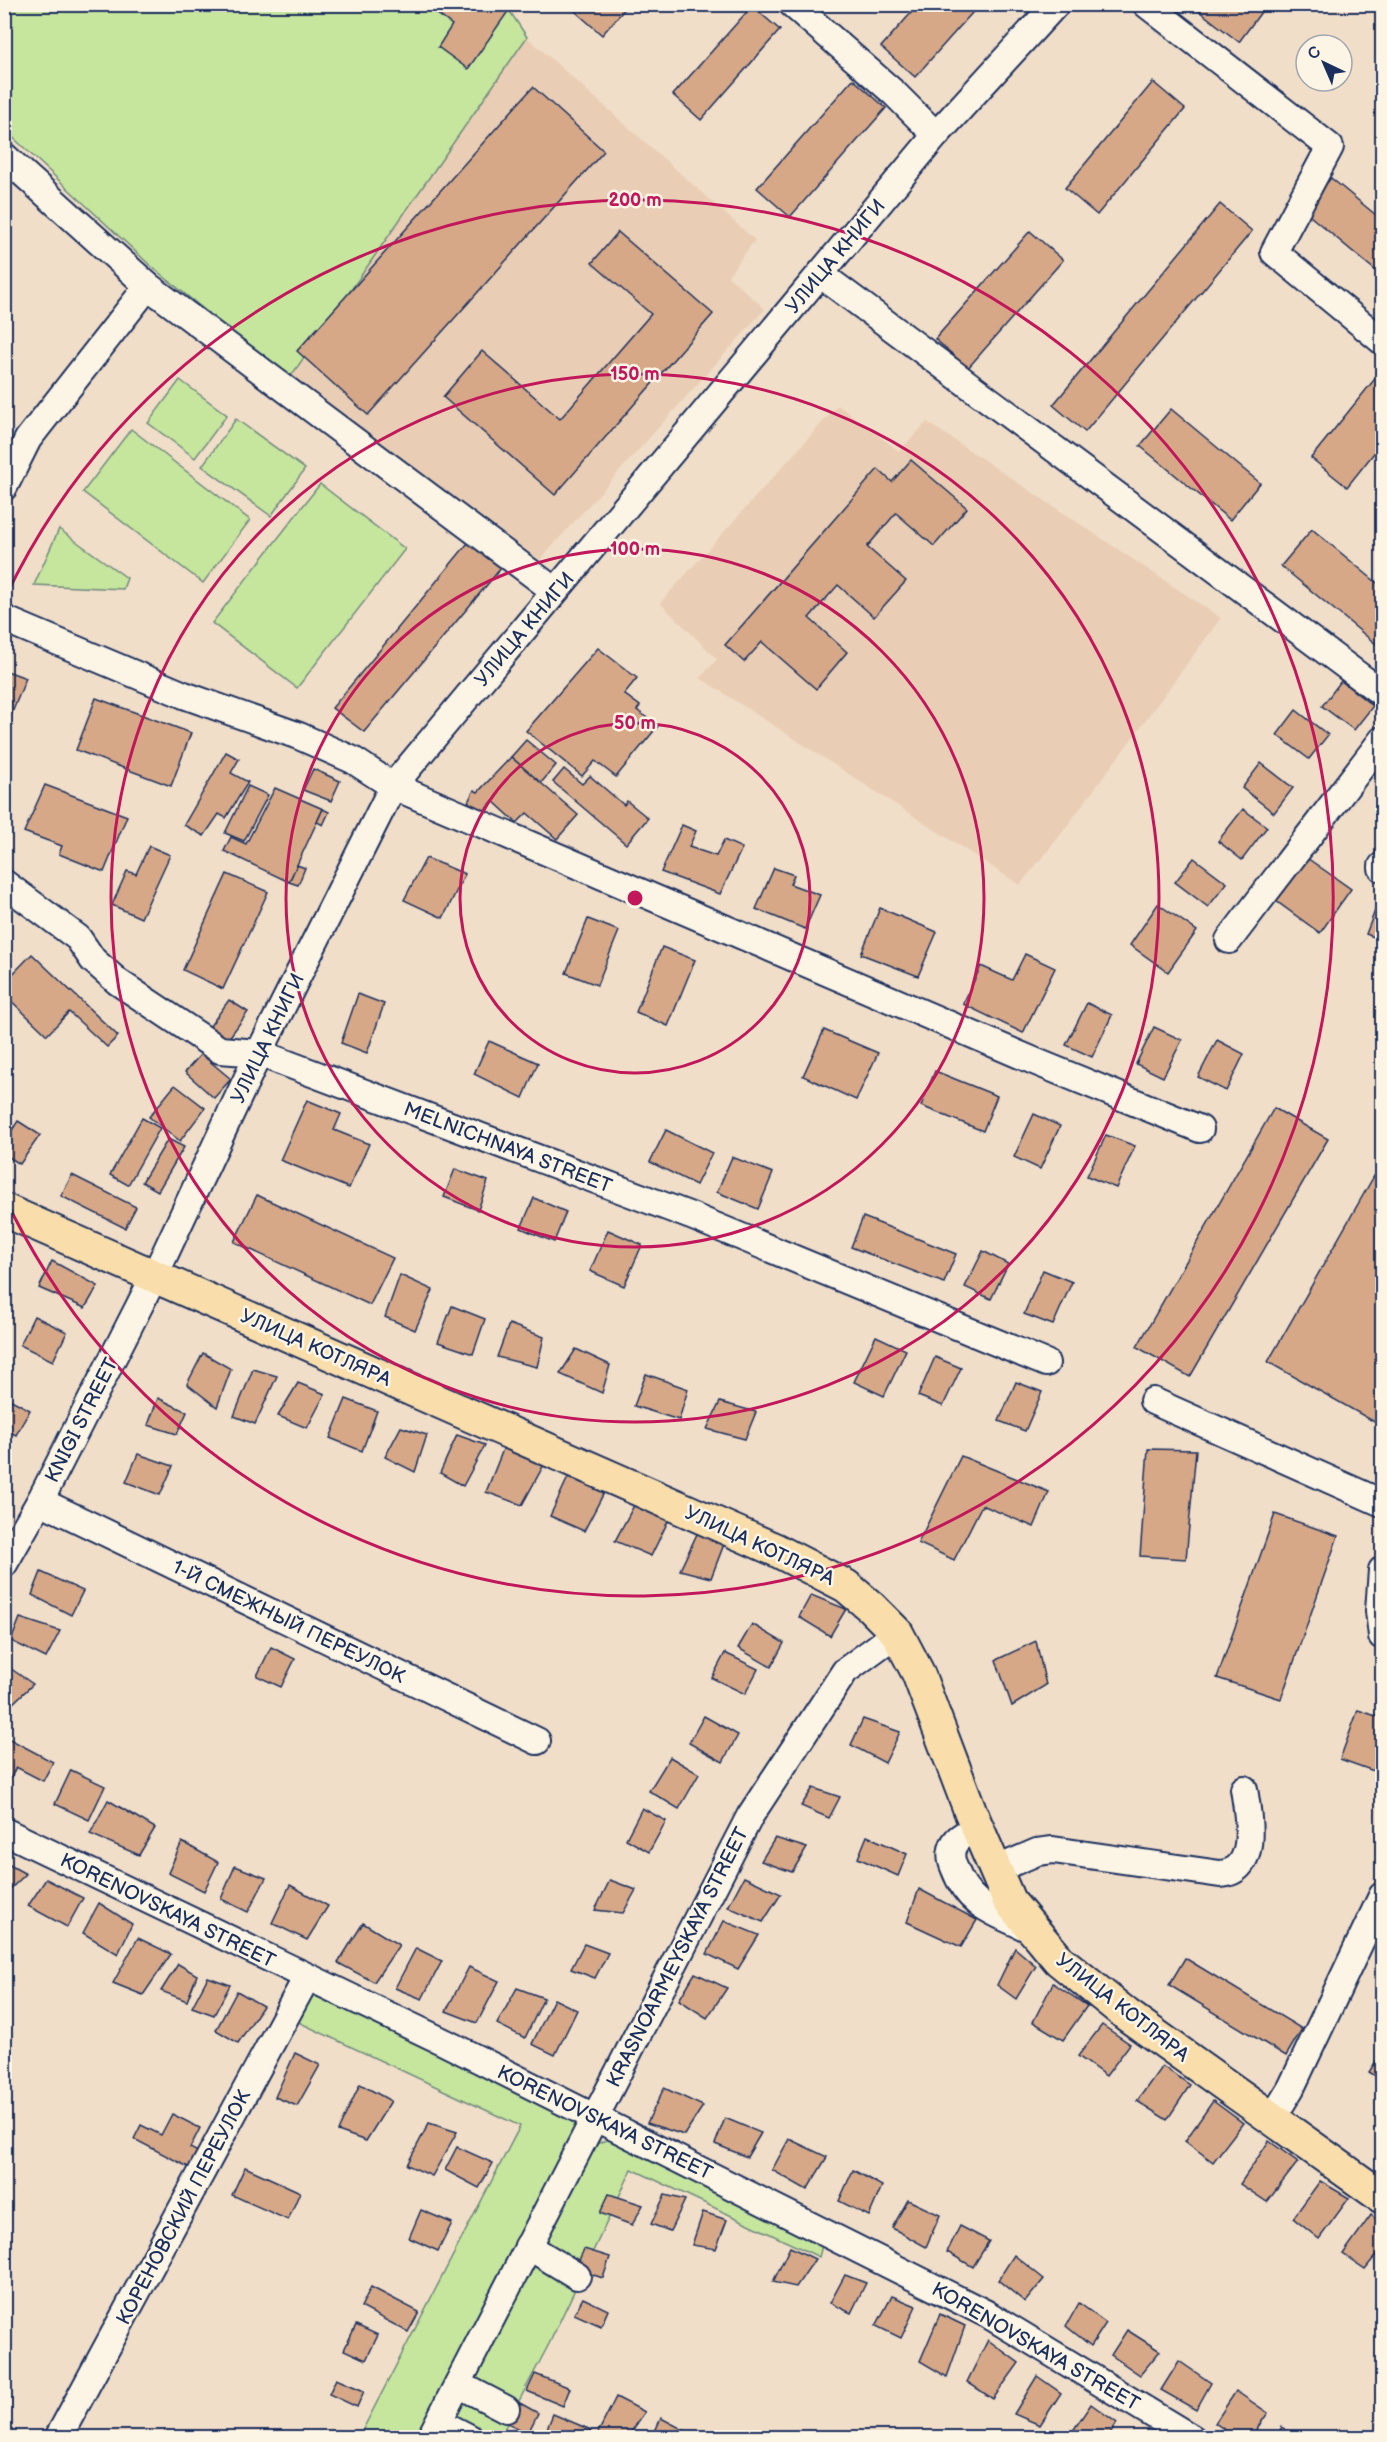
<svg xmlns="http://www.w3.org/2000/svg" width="1387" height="2442" font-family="'Balsamiq Sans',sans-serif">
<rect width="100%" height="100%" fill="#f1dec9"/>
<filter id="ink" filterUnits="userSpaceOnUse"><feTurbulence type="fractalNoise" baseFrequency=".0167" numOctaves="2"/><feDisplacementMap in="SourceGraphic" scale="12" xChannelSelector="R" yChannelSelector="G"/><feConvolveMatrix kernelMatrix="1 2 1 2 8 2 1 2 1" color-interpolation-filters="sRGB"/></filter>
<g filter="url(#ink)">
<!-- built -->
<g fill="#e9ceb5">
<path d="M527 37 755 240 728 276 765 309 540 560 289 379Z"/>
<path d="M838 405 899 451 927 422 1221 618 1062 833 1020 885 700 678 717 659 660 603Z"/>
</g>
<!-- green -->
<g fill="#c6e59d" stroke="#708a7e" stroke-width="1.5">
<path d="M4 5H501L509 10 527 37 289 379 152 267 5 130Z"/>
<path d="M180 380 227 415 195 458 148 423Z"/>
<path d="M236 419 305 469 271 516 202 466Z"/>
<path d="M131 429 250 520 203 583 83 492Z"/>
<path d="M320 484 405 549 297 688 212 623Z"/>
<path d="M59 529 127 578 123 589 34 585Z"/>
<path d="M310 1995H318L576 2119 579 2126 423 2437H359L520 2126 296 2021Z"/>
<path d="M611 2138 823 2242 819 2257 632 2169 549 2344 500 2437 443 2438 594 2145Z"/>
</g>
<!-- building -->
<g fill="#d6a887" stroke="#1b2f5e" stroke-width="1.5">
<path d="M443 4H501L509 10 468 69 438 47 452 25 436 13Z"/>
<path d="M567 4H629L602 35Z"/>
<path d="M919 4H980L915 77 881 47Z"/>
<path d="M1190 4H1260L1264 8 1239 42Z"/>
<path d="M752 6 780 30 701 120 673 95Z"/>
<path d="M853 79 886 108 790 217 757 188Z"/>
<path d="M1153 82 1185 109 1097 215 1065 188Z"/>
<path d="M533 87 604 151 368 415 297 351Z"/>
<path d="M1331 178 1382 220V276L1304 211Z"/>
<path d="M1220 204 1252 231 1085 432 1053 405Z"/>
<path d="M1030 231 1063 260 968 368 935 339Z"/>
<path d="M618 232 713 314 555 495 443 397 482 351 560 419 651 314 592 263Z"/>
<path d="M1382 370V443L1347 487 1311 458Z"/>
<path d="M1171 409 1260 483 1230 520 1140 446Z"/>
<path d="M911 460 967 508 934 546 896 513 867 547 906 581 874 617 838 585 809 618 847 652 816 689 762 642 744 662 725 645 878 469 892 482Z"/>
<path d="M1312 529 1382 587V649L1281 566Z"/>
<path d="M468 543 501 568 364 732 332 708Z"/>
<path d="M598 648 637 678 624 694 640 706 637 710 658 726 616 777 595 761 582 776 526 731Z"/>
<path d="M4 670 26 678 4 733Z"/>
<path d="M1341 681 1373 706 1354 730 1322 706Z"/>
<path d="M96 698 191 733 171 786 76 750Z"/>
<path d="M1296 710 1328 735 1309 759 1277 735Z"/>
<path d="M526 740 556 765 541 783 511 757Z"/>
<path d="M226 752 239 759 231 773 248 782 226 818 219 814 204 836 184 825Z"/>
<path d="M511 757 578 815 557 839 527 813 517 823 493 801 484 811 468 802 474 790 478 792Z"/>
<path d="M1261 763 1293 788 1274 813 1242 788Z"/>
<path d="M313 769 340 781 331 801 303 790Z"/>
<path d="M564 769 582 784 590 776 624 805 627 801 648 818 626 844 553 782Z"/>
<path d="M45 785 127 816 104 872 59 854 62 846 24 832Z"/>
<path d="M248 786 268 795 244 841 225 833Z"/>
<path d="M275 788 323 809 289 882 224 851 231 837 246 844Z"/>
<path d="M323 809 329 812 323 825 317 822Z"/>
<path d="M1243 809 1267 827 1242 860 1218 841Z"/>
<path d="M682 825 696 831 689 847 716 856 724 840 742 848 720 894 661 872Z"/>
<path d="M149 846 170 855 141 918 112 905 127 871 136 874Z"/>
<path d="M426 858 465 874 443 918 404 900Z"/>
<path d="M1194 858 1227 883 1208 907 1175 882Z"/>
<path d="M1307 858 1351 889 1320 933 1276 901Z"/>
<path d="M297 865 305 868 298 885 289 882Z"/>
<path d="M774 868 794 875 790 884 820 895 805 929 756 909Z"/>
<path d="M227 874 268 892 223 989 183 970Z"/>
<path d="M1381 895 1382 896V940L1366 934Z"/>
<path d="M1158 904 1197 931 1168 972 1130 945Z"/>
<path d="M880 908 937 932 918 976 861 954Z"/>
<path d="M588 919 619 931 597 985 566 973Z"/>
<path d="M662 947 695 960 668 1026 636 1012Z"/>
<path d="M32 954 118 1036 107 1047 69 1012 47 1035 4 994V983Z"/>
<path d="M1025 954 1055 968 1023 1033 963 1004 981 966 1012 980Z"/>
<path d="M358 994 384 1004 367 1053 341 1043Z"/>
<path d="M229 1000 248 1012 226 1042 207 1030Z"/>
<path d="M1087 1003 1112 1015 1092 1057 1066 1045Z"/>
<path d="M1154 1027 1182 1040 1163 1077 1136 1064Z"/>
<path d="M824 1030 878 1053 856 1100 803 1076Z"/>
<path d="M1217 1040 1244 1054 1226 1091 1198 1077Z"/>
<path d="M489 1041 538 1063 523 1098 474 1074Z"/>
<path d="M201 1054 231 1079 214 1098 185 1072Z"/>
<path d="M935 1071 997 1096 983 1131 921 1106Z"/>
<path d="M175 1085 205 1108 180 1141 149 1117Z"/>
<path d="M307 1100 341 1114 334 1130 369 1144 349 1188 280 1160Z"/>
<path d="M1274 1108 1328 1139 1190 1377 1137 1347Z"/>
<path d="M1034 1114 1060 1126 1040 1169 1014 1157Z"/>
<path d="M142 1118 160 1128 128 1185 110 1175Z"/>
<path d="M18 1121 40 1135 20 1164 4 1154V1142Z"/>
<path d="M666 1130 712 1153 696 1185 650 1162Z"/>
<path d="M1106 1135 1135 1146 1116 1188 1087 1176Z"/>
<path d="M168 1139 184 1147 158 1191 142 1182Z"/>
<path d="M732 1157 773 1173 758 1209 717 1192Z"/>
<path d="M455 1169 488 1181 478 1210 444 1197Z"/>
<path d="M72 1175 136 1207 125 1228 61 1196Z"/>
<path d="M1374 1176 1382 1181V1416L1378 1424 1268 1362Z"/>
<path d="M257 1195 393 1258 370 1305 234 1242Z"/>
<path d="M534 1198 566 1212 554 1242 521 1228Z"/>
<path d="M863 1217 956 1254 944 1283 851 1247Z"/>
<path d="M608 1230 642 1245 624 1286 590 1271Z"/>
<path d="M983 1251 1008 1264 991 1299 965 1287Z"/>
<path d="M52 1261 98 1286 85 1308 39 1288Z"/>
<path d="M1043 1270 1072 1282 1053 1325 1024 1314Z"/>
<path d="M400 1275 433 1290 415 1330 385 1317Z"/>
<path d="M452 1306 485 1319 473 1354 438 1342Z"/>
<path d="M34 1316 67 1332 53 1361 20 1345Z"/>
<path d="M509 1324 544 1337 537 1367 497 1357Z"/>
<path d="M876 1336 906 1350 884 1396 854 1382Z"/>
<path d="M576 1349 610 1365 602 1393 560 1374Z"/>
<path d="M203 1353 231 1369 217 1407 187 1384Z"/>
<path d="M935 1357 961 1368 943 1406 918 1396Z"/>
<path d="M253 1369 277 1376 255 1424 234 1416Z"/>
<path d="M646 1374 688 1389 679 1420 634 1406Z"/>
<path d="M1016 1382 1042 1392 1025 1431 999 1421Z"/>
<path d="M298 1383 325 1394 307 1428 278 1416Z"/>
<path d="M4 1396 30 1410 16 1435 4 1429Z"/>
<path d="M158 1398 187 1412 177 1434 148 1425Z"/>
<path d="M346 1399 377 1411 362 1451 330 1438Z"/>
<path d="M720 1402 756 1412 745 1439 707 1429Z"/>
<path d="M401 1427 427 1435 415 1472 385 1457Z"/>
<path d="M457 1435 485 1445 463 1486 440 1473Z"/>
<path d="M506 1442 547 1459 522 1505 486 1492Z"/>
<path d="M1148 1449 1196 1450 1186 1559 1140 1556Z"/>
<path d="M138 1454 173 1466 160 1495 126 1482Z"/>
<path d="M961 1456 1049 1492 1034 1527 982 1505 954 1560 918 1543Z"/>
<path d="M572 1469 608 1485 584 1531 550 1516Z"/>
<path d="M638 1498 672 1513 651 1556 615 1541Z"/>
<path d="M1275 1514 1338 1536 1281 1699 1217 1678Z"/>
<path d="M698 1532 726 1539 711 1578 680 1570Z"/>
<path d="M41 1572 83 1591 71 1615 32 1595Z"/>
<path d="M811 1595 846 1609 830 1636 799 1617Z"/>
<path d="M20 1618 60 1631 46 1658 11 1641Z"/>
<path d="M752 1624 784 1643 771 1667 738 1648Z"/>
<path d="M1036 1641 1046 1685 1012 1706 996 1660Z"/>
<path d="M271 1647 295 1659 281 1687 257 1676Z"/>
<path d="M725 1653 758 1669 745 1694 712 1678Z"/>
<path d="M4 1664 33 1684 11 1705 4 1700Z"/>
<path d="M1358 1710 1382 1718V1774L1340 1759Z"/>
<path d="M704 1716 738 1735 723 1762 689 1743Z"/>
<path d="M863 1719 900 1732 885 1763 851 1745Z"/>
<path d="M4 1736 53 1762 43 1781 16 1767 8 1783 4 1781Z"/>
<path d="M670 1757 699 1774 679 1809 649 1791Z"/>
<path d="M71 1770 105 1786 89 1820 55 1804Z"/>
<path d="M813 1788 840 1797 829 1818 801 1806Z"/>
<path d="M108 1800 155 1828 139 1855 90 1834Z"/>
<path d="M642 1808 666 1821 649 1852 626 1839Z"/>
<path d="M867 1836 907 1854 898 1876 858 1858Z"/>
<path d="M775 1838 807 1848 792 1872 761 1861Z"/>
<path d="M182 1842 218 1862 204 1891 168 1873Z"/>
<path d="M4 1862 26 1874 5 1894H4Z"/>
<path d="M235 1866 266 1878 248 1912 221 1899Z"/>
<path d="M744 1877 781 1894 763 1922 728 1907Z"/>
<path d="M46 1879 83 1898 67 1927 28 1906Z"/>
<path d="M610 1880 636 1890 623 1913 595 1910Z"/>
<path d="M290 1885 328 1906 307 1940 272 1923Z"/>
<path d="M919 1889 977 1920 961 1947 907 1922Z"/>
<path d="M99 1903 132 1924 118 1954 83 1933Z"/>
<path d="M724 1921 759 1935 738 1969 707 1954Z"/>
<path d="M363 1923 399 1945 374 1982 338 1963Z"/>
<path d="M138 1938 171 1954 143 1995 113 1983Z"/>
<path d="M584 1944 608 1953 595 1978 571 1969Z"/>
<path d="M416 1948 442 1961 422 1999 395 1988Z"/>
<path d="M1015 1948 1036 1966 1016 1999 997 1985Z"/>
<path d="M1185 1958 1302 2029 1286 2056 1169 1985Z"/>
<path d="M178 1964 197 1975 187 2001 161 1991Z"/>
<path d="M469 1967 499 1981 477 2023 446 2011Z"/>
<path d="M695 1973 727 1988 707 2018 679 2000Z"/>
<path d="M208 1977 230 1985 214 2015 192 2007Z"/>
<path d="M1053 1983 1087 2006 1063 2040 1033 2022Z"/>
<path d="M517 1988 544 1998 525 2038 497 2024Z"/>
<path d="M237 1991 263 2006 238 2043 216 2030Z"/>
<path d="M554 1999 577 2010 555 2055 532 2044Z"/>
<path d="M1102 2025 1130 2044 1106 2076 1078 2056Z"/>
<path d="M1382 2052V2080L1369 2072Z"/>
<path d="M295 2053 320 2065 297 2106 275 2097Z"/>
<path d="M1162 2066 1190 2085 1167 2120 1137 2101Z"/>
<path d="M360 2084 391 2101 366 2141 338 2131Z"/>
<path d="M664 2088 703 2106 684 2135 647 2123Z"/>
<path d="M1213 2101 1243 2123 1213 2162 1185 2141Z"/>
<path d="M172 2114 200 2128 190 2148 198 2152 190 2168 134 2139 141 2125 161 2135Z"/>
<path d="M725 2118 761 2133 747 2157 715 2144Z"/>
<path d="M429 2123 457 2132 432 2176 407 2165Z"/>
<path d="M789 2139 827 2157 807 2190 772 2170Z"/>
<path d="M1269 2141 1298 2162 1267 2202 1240 2184Z"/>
<path d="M457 2147 493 2163 479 2188 445 2170Z"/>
<path d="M245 2167 300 2192 288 2220 232 2195Z"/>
<path d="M853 2170 882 2186 869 2216 839 2201Z"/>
<path d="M1320 2181 1349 2198 1319 2239 1293 2218Z"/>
<path d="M609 2194 643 2205 632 2225 600 2213Z"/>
<path d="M665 2195 685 2200 670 2231 651 2224Z"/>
<path d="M908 2200 940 2215 926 2247 892 2228Z"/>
<path d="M421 2210 452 2223 438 2251 409 2238Z"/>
<path d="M703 2212 727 2220 716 2249 692 2245Z"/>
<path d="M1371 2215 1382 2224V2248L1365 2269 1343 2254Z"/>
<path d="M960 2226 989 2241 973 2267 947 2252Z"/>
<path d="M790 2247 815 2259 796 2287 773 2282Z"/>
<path d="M584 2249 610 2257 603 2278 575 2269Z"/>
<path d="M1014 2255 1044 2279 1025 2302 998 2280Z"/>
<path d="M845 2275 866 2283 851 2313 830 2303Z"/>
<path d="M371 2287 419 2312 408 2332 361 2307Z"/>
<path d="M892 2296 916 2306 901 2338 876 2326Z"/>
<path d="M583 2298 608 2310 601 2326 574 2314Z"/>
<path d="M1079 2303 1106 2323 1091 2346 1066 2326Z"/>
<path d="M940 2314 965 2326 947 2377 920 2361Z"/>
<path d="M356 2325 378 2335 366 2360 344 2350Z"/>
<path d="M1127 2330 1160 2351 1140 2375 1111 2355Z"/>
<path d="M988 2340 1019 2363 993 2399 967 2382Z"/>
<path d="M1179 2361 1211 2383 1196 2410 1161 2390Z"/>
<path d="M535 2374 570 2388 563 2406 527 2391Z"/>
<path d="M1037 2376 1061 2393 1040 2425 1014 2414Z"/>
<path d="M336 2379 364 2391 357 2407 329 2394Z"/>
<path d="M1236 2391 1268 2413 1250 2438H1237L1215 2423Z"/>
<path d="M616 2397 645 2412 627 2438H602L597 2435Z"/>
<path d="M518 2402 538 2413 528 2433 507 2423Z"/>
<path d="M1091 2404 1117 2423 1108 2438H1068Z"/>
<path d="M553 2414 591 2430 588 2438 544 2436Z"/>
<path d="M661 2418 684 2430 679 2438H652Z"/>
<path d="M1282 2427 1296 2438H1275Z"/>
</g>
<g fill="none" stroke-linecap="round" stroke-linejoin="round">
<!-- minor casing -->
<g stroke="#1b2f5e" stroke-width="30">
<g id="minor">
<path d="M792 4 894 93 936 135"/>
<path d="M1146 4 1330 147 1274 252 1382 341"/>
<path d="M4 156 148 286 555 591"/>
<path d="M820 274 1382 693"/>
<path d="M4 487 28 439 148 286"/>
<path d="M4 619 184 695 299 736 353 760 393 786 1034 1061 1200 1129"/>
<path d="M1382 866V868"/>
<path d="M4 883 78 938 93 960 118 982 220 1050 259 1053 691 1216 1046 1363"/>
<path d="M1229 940 1382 740"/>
<path d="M1153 1401 1382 1503"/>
<path d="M40 1501 537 1741"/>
<path d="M4 1564 40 1501 155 1275 259 1053 393 786 936 135 1056 4"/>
<path d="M1382 1570 1379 1611 1382 1636"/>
<path d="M977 1827C971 1831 962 1835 957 1840 950 1848 950 1858 954 1867 969 1908 995 1912 1031 1930"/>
<path d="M4 1831 444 2042 987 2314 1192 2438"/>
<path d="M995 1870 1037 1852 1053 1850 1220 1874C1260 1872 1248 1814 1244 1789"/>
<path d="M1272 2119 1291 2088 1382 1896"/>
<path d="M528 2246 577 2276"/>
<path d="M458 2384 506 2409"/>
<path d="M439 2422 470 2438"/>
<path d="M58 2438 307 1977"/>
<path d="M430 2438 750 1816 845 1671 897 1633"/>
</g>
</g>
<!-- major casing -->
<g stroke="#1b2f5e" stroke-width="36">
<path id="major" d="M4 1210 776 1550 846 1586 871 1607 897 1633 918 1673 971 1813 1009 1901 1059 1960 1127 2015 1382 2197"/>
</g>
<!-- minor -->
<use href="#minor" stroke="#fcf5e5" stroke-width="26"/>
<!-- major -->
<use href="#major" stroke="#f9deab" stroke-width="32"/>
</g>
</g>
<!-- distance rings -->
<g fill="none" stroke="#c2185b" stroke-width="3">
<circle cx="635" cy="898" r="175"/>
<circle cx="635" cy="898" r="349"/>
<circle cx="635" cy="898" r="524"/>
<path d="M5 598A698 698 0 1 1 5 1198"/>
</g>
<g text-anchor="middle" stroke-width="5" stroke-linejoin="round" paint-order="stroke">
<!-- street labels -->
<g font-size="20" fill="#1b2f5e" stroke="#fcf5e5">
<text transform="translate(835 256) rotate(-50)" y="7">УЛИЦА КНИГИ</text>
<text transform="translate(524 629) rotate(-50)" y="7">УЛИЦА КНИГИ</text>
<text transform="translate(267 1038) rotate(-64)" y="7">УЛИЦА КНИГИ</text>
<text transform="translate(508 1147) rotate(21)" y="7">MELNICHNAYA STREET</text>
<text transform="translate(316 1347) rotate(24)" y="7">УЛИЦА КОТЛЯРА</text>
<text transform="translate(81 1420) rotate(-63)" y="7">KNIGI STREET</text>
<text transform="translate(760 1545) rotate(25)" y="7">УЛИЦА КОТЛЯРА</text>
<text transform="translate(289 1621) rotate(26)" y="7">1-Й СМЕЖНЫЙ ПЕРЕУЛОК</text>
<text transform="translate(168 1910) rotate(26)" y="7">KORENOVSKAYA STREET</text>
<text transform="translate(677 1957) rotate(-63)" y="7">KRASNOARMEYSKAYA STREET</text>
<text transform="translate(1123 2007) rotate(38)" y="7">УЛИЦА КОТЛЯРА</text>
<text transform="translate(605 2122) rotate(26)" y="7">KORENOVSKAYA STREET</text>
<text transform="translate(183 2207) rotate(-62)" y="7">КОРЕНОВСКИЙ ПЕРЕУЛОК</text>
<text transform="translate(1036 2346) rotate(30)" y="7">KORENOVSKAYA STREET</text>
</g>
</g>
<circle cx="635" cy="898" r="9" fill="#c2185b" stroke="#fcf5e5" stroke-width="3"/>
<g font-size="18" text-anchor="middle" font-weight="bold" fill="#c2185b" stroke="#fcf5e5" stroke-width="5" stroke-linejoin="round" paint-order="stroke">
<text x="635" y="206">200 m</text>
<text x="635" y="380">150 m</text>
<text x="635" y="555">100 m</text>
<text x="635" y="729">50 m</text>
</g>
<!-- margin -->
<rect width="1387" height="2442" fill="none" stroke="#fcf5e5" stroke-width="24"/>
<rect x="12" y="12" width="1363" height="2418" fill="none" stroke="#1b2f5e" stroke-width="2" filter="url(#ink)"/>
<!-- north arrow -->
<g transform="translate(1324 63) rotate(316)"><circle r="28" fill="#fcf5e5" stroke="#a2a6af" stroke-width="1.5"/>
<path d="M0-4.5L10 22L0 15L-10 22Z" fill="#1b2f5e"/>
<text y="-9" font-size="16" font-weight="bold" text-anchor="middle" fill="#1b2f5e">С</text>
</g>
</svg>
